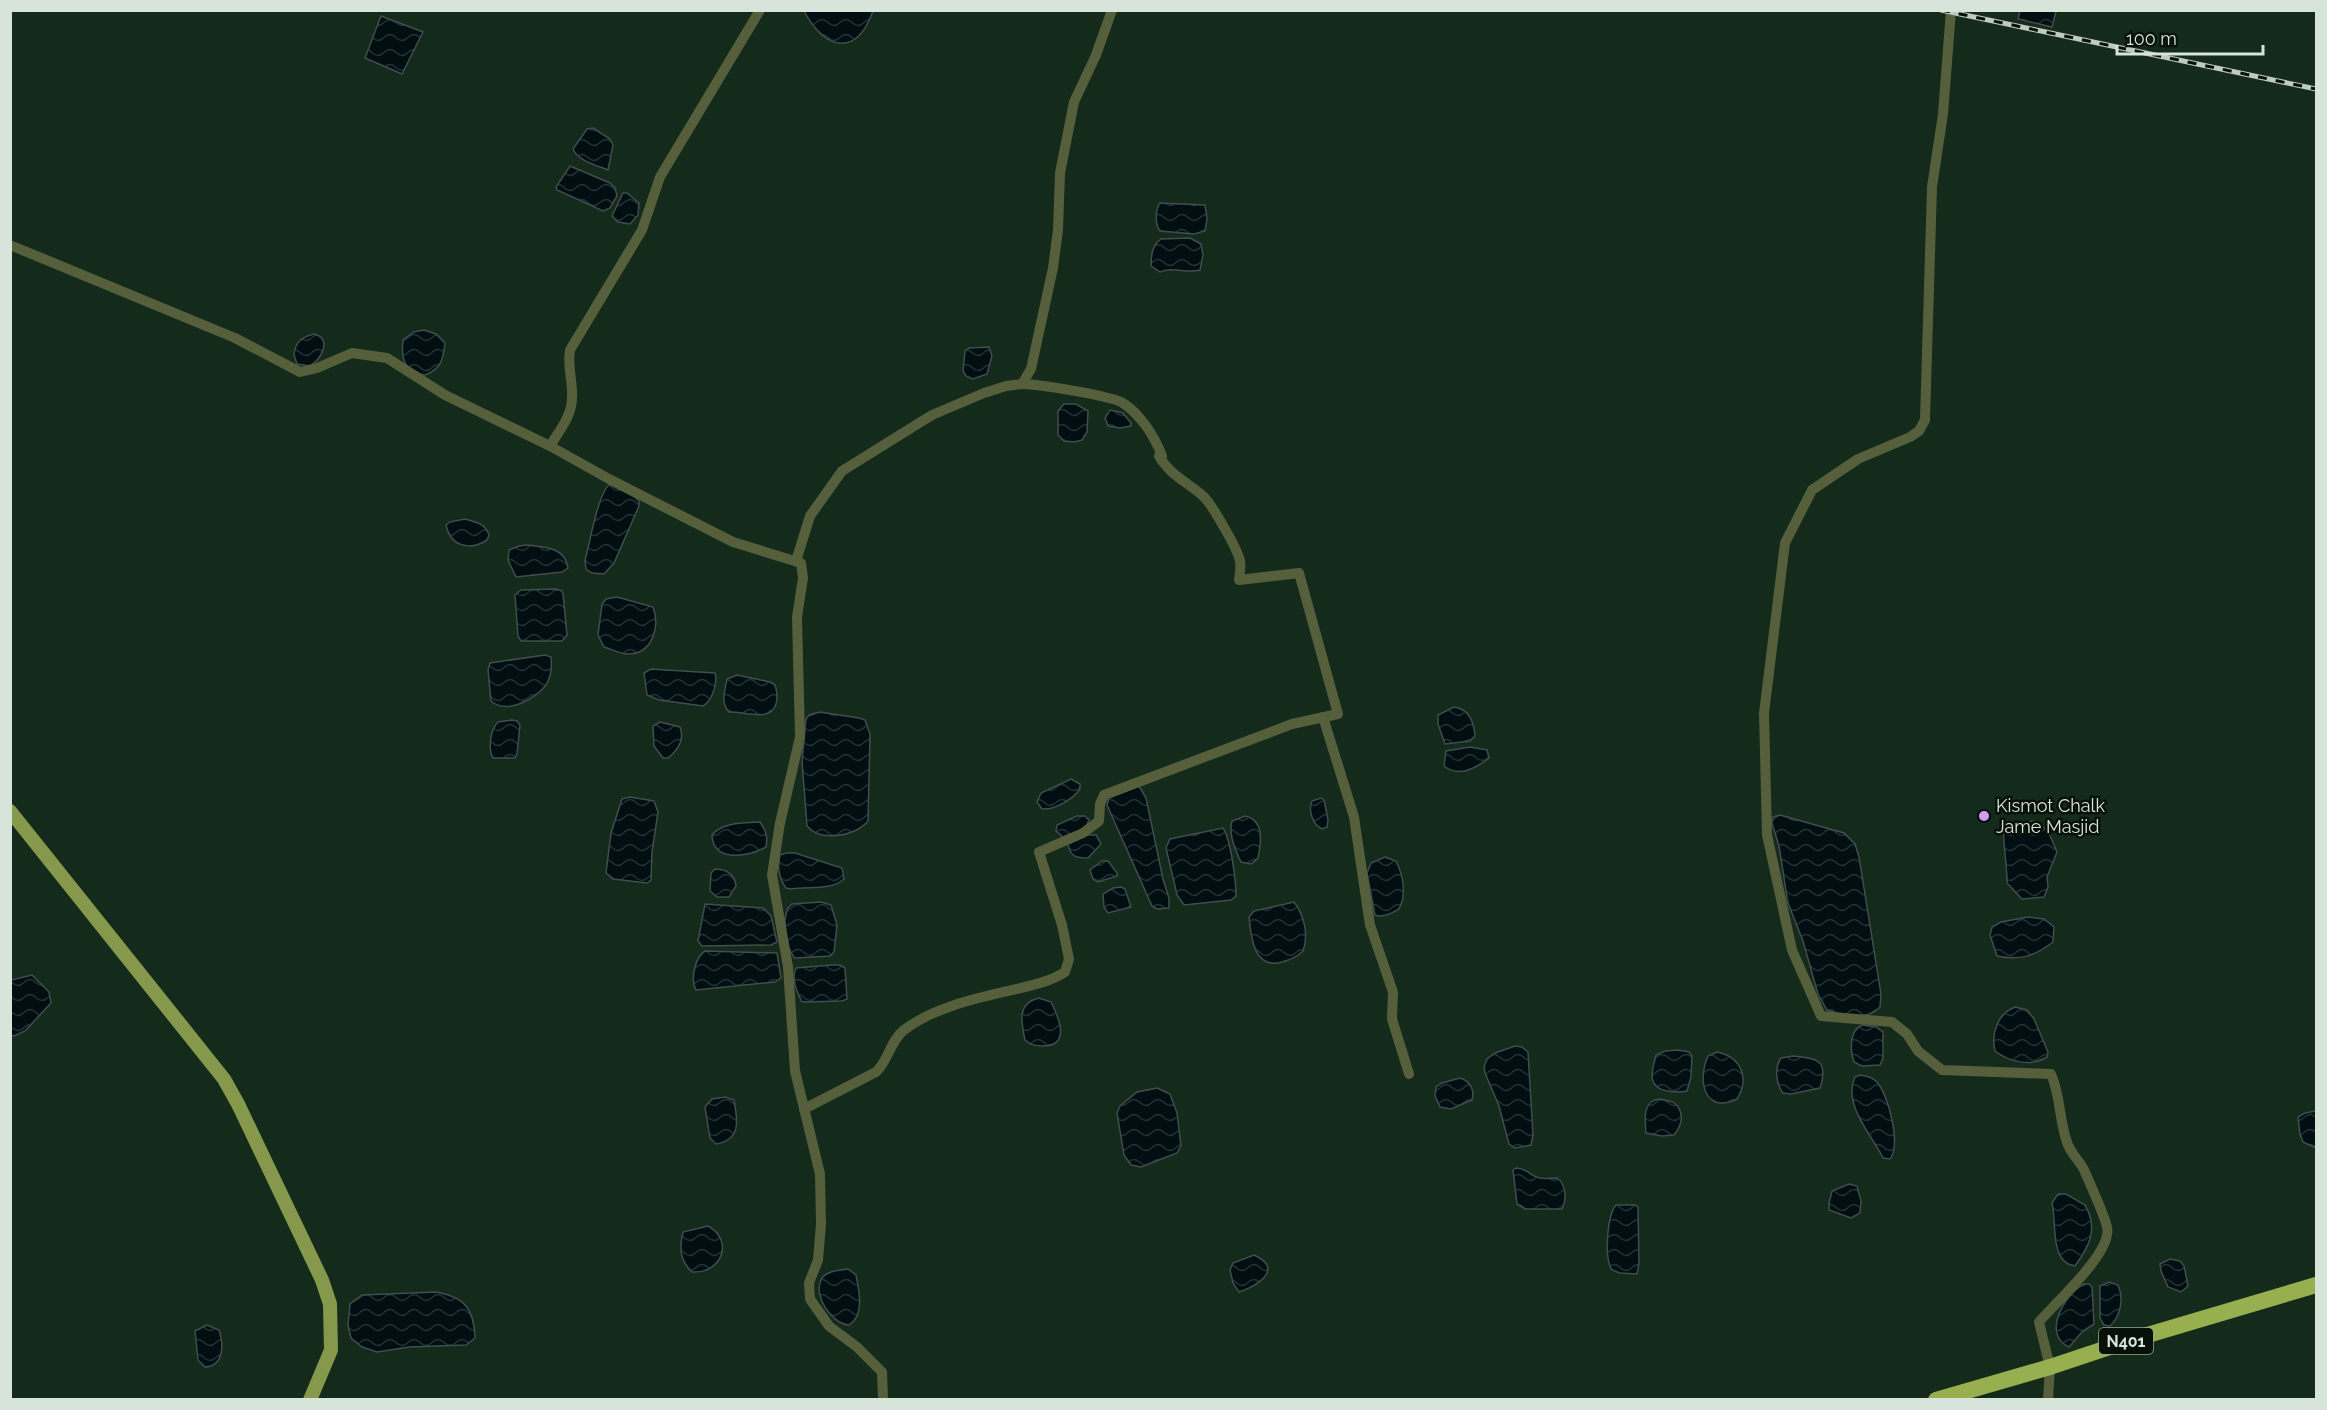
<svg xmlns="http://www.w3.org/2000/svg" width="2327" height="1410" font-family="Raleway,sans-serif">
<defs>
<pattern id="water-waves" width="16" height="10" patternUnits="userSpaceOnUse" patternTransform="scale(1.5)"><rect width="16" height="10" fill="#010e12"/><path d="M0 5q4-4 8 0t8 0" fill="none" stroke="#253134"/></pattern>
</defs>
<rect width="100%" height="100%" fill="#142a1b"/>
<!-- water -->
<g fill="url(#water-waves)" stroke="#414e4e" stroke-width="1.5">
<path d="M804 11H873C856 58 825 50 804 11Z"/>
<path d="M2020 11H2056L2052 27 2018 19Z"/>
<path d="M381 16 423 32 402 74 365 58Z"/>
<path d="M593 128 610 139 613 145 608 170C596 165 578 161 573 149L587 129Z"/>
<path d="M570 166 610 183 615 188 617 196 610 208 603 211 557 190 556 187Z"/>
<path d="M623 193H627L639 203 638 215 630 224 618 222 612 216Z"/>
<path d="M1160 203 1205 205 1207 219 1205 231 1194 234 1160 231C1155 225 1155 209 1160 203Z"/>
<path d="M1190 238 1201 244 1203 255 1200 270C1186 274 1173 266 1160 272L1151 266C1151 256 1152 245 1161 239Z"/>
<path d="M424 330 436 334 445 343C443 360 441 369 425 375 403 372 401 357 403 340L414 332Z"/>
<path d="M314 334C333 339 321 359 310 366L297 364 294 355C295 342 302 337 314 334Z"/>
<path d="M989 347 992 356 987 374 973 379 966 376 963 371 965 351 969 348Z"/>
<path d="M1064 404H1076L1088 411 1087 432 1082 440 1074 442 1064 441 1058 435V411Z"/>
<path d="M1110 410 1123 413 1131 423V426L1120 428 1108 426 1105 418Z"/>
<path d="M610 484 635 497 639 501V506L614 563 604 574 592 573 586 569 585 560C590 543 598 492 610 484Z"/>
<path d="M465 519C476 522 485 523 489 535L487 540C470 551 451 547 446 525L450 522Z"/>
<path d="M527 545C545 547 565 547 568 568L562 572 516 577 508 560 509 550 519 546Z"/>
<path d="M556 589 562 591 563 594 567 635 562 641H521L518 636 515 595 521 590Z"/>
<path d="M617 597 653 607C660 626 653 654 628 654 621 654 611 649 604 647L598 635 602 604 606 599Z"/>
<path d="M545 655 551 657C552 666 551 677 546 685 535 699 507 715 491 701L488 670 490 663Z"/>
<path d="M651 669 715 673C718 683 712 701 703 706L659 700 647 695 644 673Z"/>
<path d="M737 675 770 682 775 685C777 691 778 697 776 704 770 723 744 711 729 712 720 702 725 691 727 679Z"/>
<path d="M1454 707C1469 709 1474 722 1475 736L1470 741 1445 744 1438 724V715Z"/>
<path d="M820 712 859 718 865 720 870 734 868 821C855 837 820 842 807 826L802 761 806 719 809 715Z"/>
<path d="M512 720 517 721 520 725 517 754 515 758H493C488 749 490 730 498 722Z"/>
<path d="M660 722 680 727C685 740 678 750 668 758H663L654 746 653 726Z"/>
<path d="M1470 747 1487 750 1489 758C1476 768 1459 778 1444 766L1446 751Z"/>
<path d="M1071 779 1080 784V789C1073 799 1055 810 1042 809L1037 802 1041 793Z"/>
<path d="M1139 786 1146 798 1163 879 1169 898V908L1157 909 1152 906 1107 805 1109 798Z"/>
<path d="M630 797 654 801 658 812 652 852 651 880 647 883 613 879 606 873 611 833 622 799Z"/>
<path d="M1321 798 1324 800 1328 820 1327 827 1322 829C1312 824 1308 810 1312 801Z"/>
<path d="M1780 815 1844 833 1855 844 1859 857 1881 994 1880 1007C1867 1021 1843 1016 1827 1010L1818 994 1803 941 1788 903 1779 846 1772 823 1773 817Z"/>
<path d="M1077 816H1085L1089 820 1085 829 1063 837 1056 831 1057 825Z"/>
<path d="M1245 816C1265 820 1261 844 1258 858L1251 864 1241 862C1235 850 1228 834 1232 821Z"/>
<path d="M2035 821 2048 831 2057 852 2047 877 2048 887 2044 897 2022 899 2007 883C2008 875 2002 834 2004 831 2010 824 2027 822 2035 821Z"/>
<path d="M760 822C766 831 768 836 766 847 749 857 713 863 712 835 722 822 745 823 760 822Z"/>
<path d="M1223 828C1231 840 1236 881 1236 896L1231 900 1184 905 1177 895 1166 848 1170 839Z"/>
<path d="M1086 835H1096L1101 844 1088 858C1077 858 1070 857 1068 844Z"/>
<path d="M786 853H795L842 868 844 879C831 891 808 886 791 889L786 888C779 878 777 867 780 855Z"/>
<path d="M1385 857 1396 861C1403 875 1407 894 1399 909 1392 913 1384 918 1375 915L1374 910 1367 873 1371 863Z"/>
<path d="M1102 861H1108L1117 873V876L1098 882 1093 879 1090 870Z"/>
<path d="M715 869C727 869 735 875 736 886L729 897H717L710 891 711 873Z"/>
<path d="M1121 887 1125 889 1131 907 1108 913 1104 907 1103 894 1113 888Z"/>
<path d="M821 902 831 905 837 925 834 952 830 956 795 958C784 946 782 923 788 908L792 904Z"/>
<path d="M1294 902C1304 915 1309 935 1303 951 1297 957 1290 960 1282 962 1254 970 1251 938 1249 917L1254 911Z"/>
<path d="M705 904 763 908 771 916 777 942 771 945 702 946 698 941Z"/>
<path d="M2028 917 2044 919 2054 927 2053 942C2035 956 2020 961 1997 956L1990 935 1992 927 2001 922Z"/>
<path d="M705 951 777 953 781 978 775 982 696 990C690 980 695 957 705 951Z"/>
<path d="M831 965H840L845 968 847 999 842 1001 802 1002C797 992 791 979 796 968Z"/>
<path d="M32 975 49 992 51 1003 25 1031 14 1036 11 1035V980Z"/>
<path d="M1039 998 1051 1002C1059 1018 1071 1046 1043 1046 1035 1046 1031 1045 1025 1040 1021 1022 1017 1003 1039 998Z"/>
<path d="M2015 1007 2027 1010 2034 1019 2048 1052 2047 1057C2031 1067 2009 1062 1995 1051 1991 1034 1997 1014 2015 1007Z"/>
<path d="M1862 1025 1876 1027 1883 1032V1058L1880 1065 1862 1066 1854 1062C1850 1050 1849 1031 1862 1025Z"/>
<path d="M1515 1046 1522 1047 1528 1052 1533 1135 1531 1145 1515 1148 1509 1144 1499 1106 1485 1073 1484 1067 1487 1059 1495 1053Z"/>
<path d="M1678 1050 1689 1052 1692 1056 1691 1077 1687 1091C1679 1093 1674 1092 1667 1091 1646 1087 1652 1071 1656 1055L1665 1051Z"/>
<path d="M1717 1052C1741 1057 1750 1078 1737 1099 1704 1115 1697 1080 1708 1056Z"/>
<path d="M1793 1056C1817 1058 1829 1060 1820 1088L1791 1094 1783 1093C1776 1084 1774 1068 1781 1058Z"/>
<path d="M1860 1075C1867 1076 1872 1077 1877 1082 1889 1096 1901 1145 1890 1159L1883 1158C1872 1135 1842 1104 1855 1077Z"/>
<path d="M1460 1078C1470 1081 1475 1090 1472 1100L1451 1109 1440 1107 1435 1096 1436 1087 1442 1083Z"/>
<path d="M1157 1088 1170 1094 1177 1113 1181 1146 1177 1153 1141 1167 1131 1165 1124 1155 1117 1113 1120 1106 1137 1092Z"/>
<path d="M725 1097 734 1100C738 1121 741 1140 716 1144L710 1138 705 1107 712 1099Z"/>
<path d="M1660 1099 1673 1102C1685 1111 1683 1124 1674 1135L1662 1136 1646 1133C1645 1120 1642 1100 1660 1099Z"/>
<path d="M2316 1111V1148L2303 1142 2300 1134 2298 1117 2305 1113Z"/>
<path d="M1516 1168C1527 1168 1530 1176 1540 1178 1546 1179 1552 1178 1557 1178 1566 1184 1567 1199 1562 1209H1525L1517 1204 1513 1170Z"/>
<path d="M1849 1184 1857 1186 1861 1201 1860 1213 1851 1218 1829 1210V1203L1832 1191Z"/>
<path d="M2058 1194H2066L2085 1205C2099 1228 2089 1247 2075 1266 2049 1263 2057 1222 2052 1203Z"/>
<path d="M1616 1205H1635L1638 1207 1639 1263 1637 1274 1620 1273 1612 1270C1604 1259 1607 1215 1616 1205Z"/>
<path d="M708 1226C735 1241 721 1274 692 1272 680 1261 679 1248 683 1232Z"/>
<path d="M1254 1255C1285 1269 1257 1286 1239 1292L1233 1283 1230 1270 1233 1263Z"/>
<path d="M2170 1259 2180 1261 2184 1266 2188 1286 2181 1292 2168 1287 2161 1271 2160 1264Z"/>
<path d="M848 1269 856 1275C859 1290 865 1316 849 1325 832 1324 813 1296 821 1280 825 1271 839 1270 848 1269Z"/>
<path d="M2109 1282 2118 1285C2124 1298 2121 1316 2110 1326L2104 1325 2100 1318V1286Z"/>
<path d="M2084 1284H2089L2092 1287 2094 1324 2082 1332 2069 1347C2041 1334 2065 1294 2084 1284Z"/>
<path d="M436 1292C465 1297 474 1309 475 1338L466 1345 409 1347 377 1352 362 1347 351 1338 348 1325 350 1304 362 1295Z"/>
<path d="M207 1325 219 1330C224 1345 224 1366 205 1367L198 1360 195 1331Z"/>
</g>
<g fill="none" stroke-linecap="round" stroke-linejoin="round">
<!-- minor -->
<g stroke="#555f3b" stroke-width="10">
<path d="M1951 10 1943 114 1932 187 1925 420 1919 431 1910 437 1858 459 1812 490 1785 543 1764 713 1767 835 1792 950 1821 1016 1892 1022 1907 1034 1918 1051 1942 1070 2051 1074C2061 1096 2059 1123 2068 1145 2072 1155 2081 1162 2085 1172 2091 1186 2104 1214 2107 1227 2113 1252 2055 1303 2039 1322L2050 1367 2048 1400"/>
<path d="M10 245 235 338 300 372 317 368 352 353 387 358 445 395 550 446 609 479 733 542 801 563 803 578 797 617 800 737 780 823 772 875 788 967 795 1071 820 1174 821 1224 818 1260 809 1283 810 1299 829 1326 857 1347 882 1372 883 1400"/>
<path d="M550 446C559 431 572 416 572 398 573 381 567 367 570 350L642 230 660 177 760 10"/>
<path d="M796 561 810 516 842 471 932 415 984 393 1006 386 1022 384 1031 369 1053 268 1058 230 1060 173 1074 102 1096 55 1112 10"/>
<path d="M1323 717 1354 817 1370 925 1393 992 1392 1019 1409 1074"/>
<path d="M804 1109 876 1072C889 1060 890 1041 904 1030 933 1008 973 999 1008 991 1028 986 1048 983 1065 972L1069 959 1062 925 1039 852 1083 833 1099 821 1100 804 1104 795 1292 724 1338 714 1299 573 1239 580C1240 573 1241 568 1240 561 1238 550 1212 504 1203 496 1187 482 1170 475 1159 456H1162C1155 437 1141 415 1123 403 1112 396 1038 384 1022 384"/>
</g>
<!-- major -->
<path stroke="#85984b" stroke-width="14" d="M10 811 224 1079 238 1104 322 1280 330 1304 331 1350 310 1400"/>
<!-- highway -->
<path stroke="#98af50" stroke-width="16" d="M1936 1400 2050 1367 2134 1339 2316 1285"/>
<!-- rail casing -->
<g stroke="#bdcbc0" stroke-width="5">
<path id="rail" d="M1941 10 2316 89"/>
</g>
<!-- rail -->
<use href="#rail" stroke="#071009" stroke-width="3" stroke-dasharray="9" stroke-linecap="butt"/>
</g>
<!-- markers -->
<circle fill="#d19dfe" stroke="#071009" stroke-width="2" cx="1984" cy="816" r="6"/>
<g text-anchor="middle" stroke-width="5" stroke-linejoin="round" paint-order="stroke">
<!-- shield labels -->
<rect fill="#071009" stroke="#99a49b" stroke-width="1.5" x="2099" y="1328" width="54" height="26" rx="4.5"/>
<g font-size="16" font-weight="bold" fill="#d7e4d9">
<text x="2126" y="1347">N401</text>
</g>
<!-- poi labels -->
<g font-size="18" fill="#d7e4d9" stroke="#071009" text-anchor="start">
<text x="1996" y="812">Kismot Chalk<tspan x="1996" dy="21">Jame Masjid</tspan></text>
</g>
</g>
<!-- border -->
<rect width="2327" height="1410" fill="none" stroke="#d7e4d9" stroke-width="24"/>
<!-- scale -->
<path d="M2117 45v9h146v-9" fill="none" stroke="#d7e4d9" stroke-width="3"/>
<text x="2126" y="45" font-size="18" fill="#d7e4d9" stroke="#071009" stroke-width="4.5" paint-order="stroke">100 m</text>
</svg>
